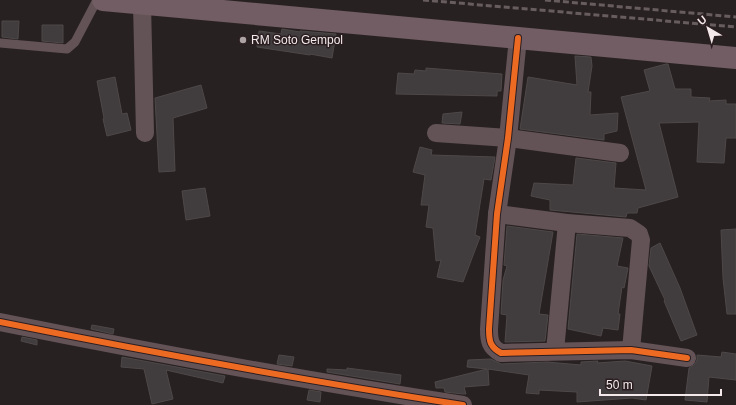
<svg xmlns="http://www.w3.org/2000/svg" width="736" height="405" font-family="Arial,sans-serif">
<rect width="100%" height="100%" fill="#282122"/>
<!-- building -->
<g fill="#413c3d" stroke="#4e4849">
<path d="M2 21H19L18 39 2 37Z"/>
<path d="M42 25H63V43L42 41Z"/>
<path d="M282 29 300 32V31L336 34 332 58 310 54V55L257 47 259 31 281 34Z"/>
<path d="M575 56 591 57 592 66 588 92H591L590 115 618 113 617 131 604 134V140L520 129 528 77 577 85Z"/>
<path d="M666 64H668L675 89H691V97L710 98 709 101 726 100V104H736V138H726L724 163 697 162 699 122 659 123 678 197 638 208 637 213H627L626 217 550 210V200L531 196 534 183 573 185 576 158 616 163 614 188 646 190 621 97 650 91 644 70Z"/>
<path d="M426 68 502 74 501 91H497V96L396 94 398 73 414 74 415 70 426 71Z"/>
<path d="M115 77 122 114 127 113 131 130 107 136 103 119 104 118 97 81Z"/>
<path d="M201 85 207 108 173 118 175 171 159 172 155 98Z"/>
<path d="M462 112 460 124 442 123 443 114Z"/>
<path d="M420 147 432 150 431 155 495 157 491 180 484 179 475 235 480 237 463 282 437 277 441 260 436 261 433 228 426 227 429 205H421L425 175 413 172Z"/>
<path d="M205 188 210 216 186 220 182 191Z"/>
<path d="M507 226 553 232 539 314 548 315 545 341 505 342 507 315 501 314 503 280 507 266 504 265Z"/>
<path d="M736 229V314H727L723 278 721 230Z"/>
<path d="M577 234 623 238 617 266 628 268 624 288 622 287 618 314H620L618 330 603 328 601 336 568 329Z"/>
<path d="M660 243 680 288 697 335 681 341 664 301 665 300 649 266 651 248Z"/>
<path d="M92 325 114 329 113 334 91 329Z"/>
<path d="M22 337 37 340V345L21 341Z"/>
<path d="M722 352 736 354V380L709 377 707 402 685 400 689 368 695 364 697 360V355L721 357Z"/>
<path d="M279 355 294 357 292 366 277 364Z"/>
<path d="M122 357 171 366 225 376 223 383 166 370 173 399 152 404 144 369 121 367Z"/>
<path d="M491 359 501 364 547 362 581 365V362L598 361 597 363 625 361 652 366 646 400 632 398 577 402V392L539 390V394L526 393 529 375 488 369 489 385 464 387 466 394H463L445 392 444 388H436L435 382 487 369 467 367 468 360Z"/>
<path d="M347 368 401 375 400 384 327 372V369L347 370Z"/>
<path d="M309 390 321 392 320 402 307 400Z"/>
</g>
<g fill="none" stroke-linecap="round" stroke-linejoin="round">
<!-- lane -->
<path stroke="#635357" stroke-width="9" d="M0 43 67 49 75 42 97 0"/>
<!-- street -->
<g stroke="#635357" stroke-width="18">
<path d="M142 4 145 133"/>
<path d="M518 38 508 138 497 214 489 329C489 341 490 347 501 353L631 350 687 358"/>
<path d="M436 133 508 138 620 153"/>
<path d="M497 214 567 223 630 228 639 234 641 240 631 350"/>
<path d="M0 322C154 353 308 381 463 405"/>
<path d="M555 351 567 223"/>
</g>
<!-- secondary -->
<path stroke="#715d63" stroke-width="22" d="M103 0 736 58"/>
<!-- rail -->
<g stroke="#675c5e" stroke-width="3" stroke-dasharray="6 3" stroke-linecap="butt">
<path d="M423 0 736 27"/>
<path d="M545 0 736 17"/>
</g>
<!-- cycleway casing -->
<g stroke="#2b1e21" stroke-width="8">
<g id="cycleway">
<path d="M518 38 508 138 497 214 489 329C489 341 490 347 501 353L631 350 687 358"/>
<path d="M0 322C154 353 308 381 463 405"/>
</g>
</g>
<!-- cycleway -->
<use href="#cycleway" stroke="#ed6a23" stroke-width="6"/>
</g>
<!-- markers -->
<circle fill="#aca3a5" stroke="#2b1e21" stroke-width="1.5" cx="243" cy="40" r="4"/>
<g text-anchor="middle" stroke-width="3" stroke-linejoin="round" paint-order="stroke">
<!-- poi labels -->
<g font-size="12" fill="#f3e9eb" stroke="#2b1e21" text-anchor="start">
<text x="251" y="44">RM Soto Gempol</text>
</g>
</g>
<!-- north arrow -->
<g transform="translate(708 28) rotate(322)" stroke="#2b1e21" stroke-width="3" paint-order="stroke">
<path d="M0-3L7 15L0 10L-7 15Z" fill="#f3e9eb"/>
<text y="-6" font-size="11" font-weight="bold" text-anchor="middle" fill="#f3e9eb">U</text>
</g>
<!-- scale -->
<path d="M600 389v6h121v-6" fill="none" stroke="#f3e9eb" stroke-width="2"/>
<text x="606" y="389" font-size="12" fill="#f3e9eb" stroke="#2b1e21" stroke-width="3" paint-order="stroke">50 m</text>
</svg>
